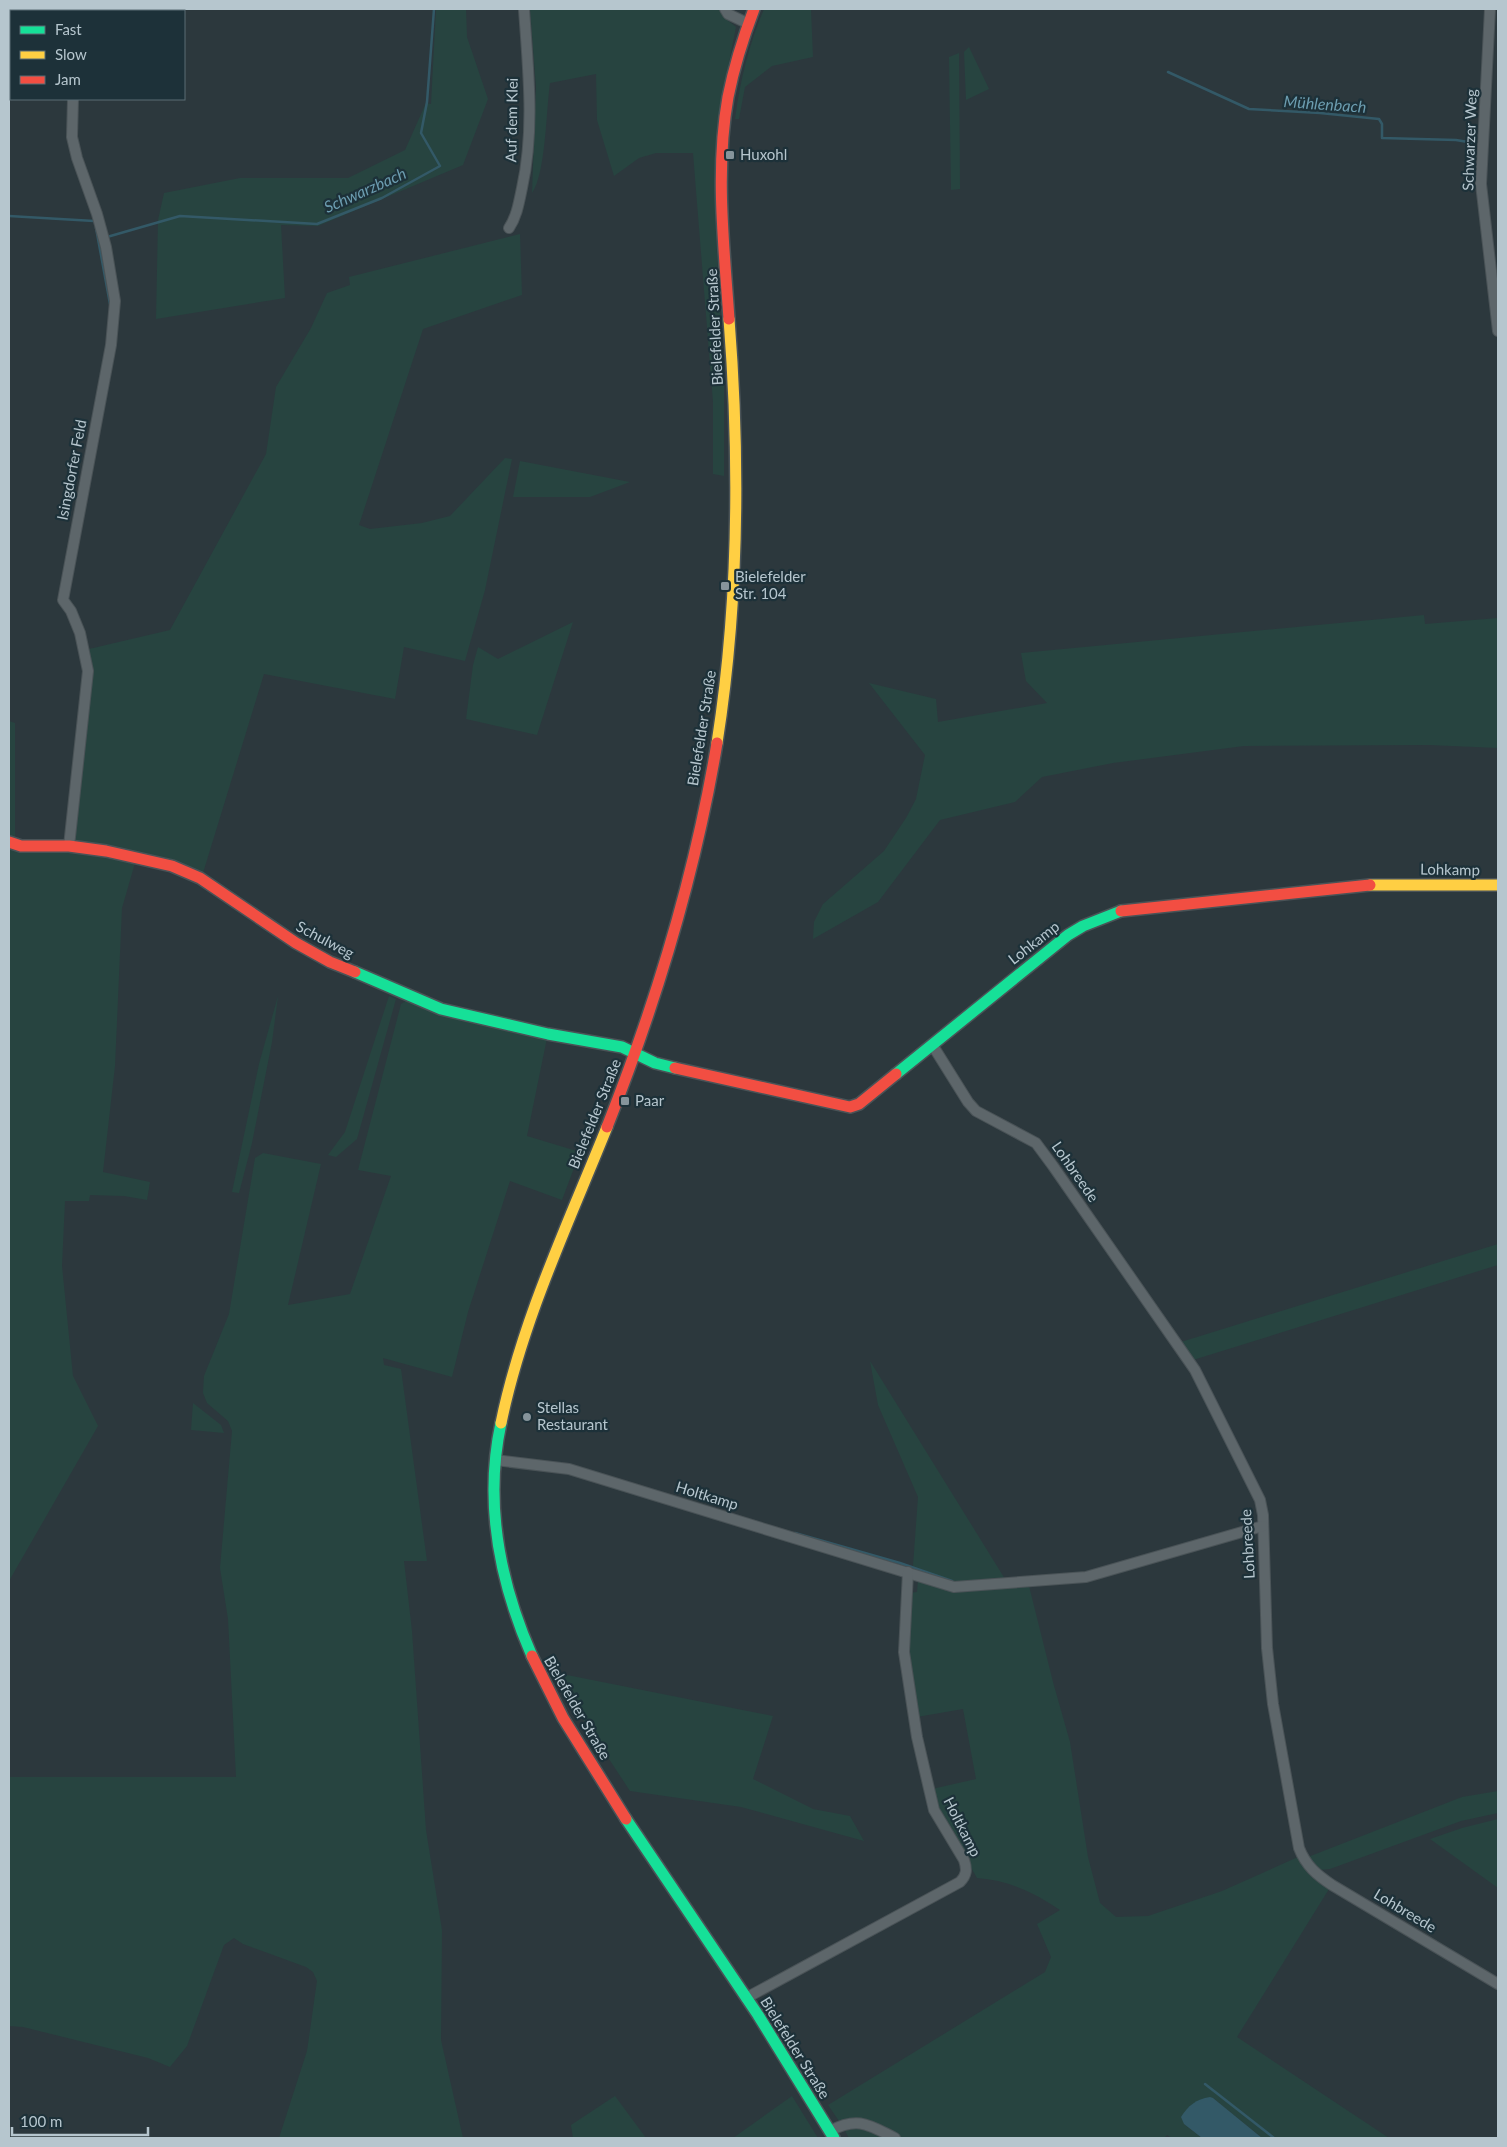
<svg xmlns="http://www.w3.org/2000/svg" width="1507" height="2147" font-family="Lato,sans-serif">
<rect width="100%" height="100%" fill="#2c383d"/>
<!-- green -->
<g fill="#274440">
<path d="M436 9H466L467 37 488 99 463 165 318 226 281 225 285 298 156 319 158 220 164 193 240 178H348L405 150 426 103 431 104Z"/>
<path d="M530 9H719L726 19 736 27 719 114 715 157V218L724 377V476L713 474V402L693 153H656L639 158 614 176 597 120 596 74 550 83C546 110 546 173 532 193L536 87Z"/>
<path d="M764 9H811L813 57 772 66 745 87 739 119H735C740 81 749 44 764 9Z"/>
<path d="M969 47 989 89 966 100 964 52Z"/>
<path d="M959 53 960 189 951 190 949 57Z"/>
<path d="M520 234 522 295 423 329 359 525 370 529 422 523 450 516 505 458 512 459 485 590 465 661 404 647 395 699 264 674 203 873 73 841 93 669 89 649 170 630 266 454 276 387 311 328 327 293 350 285 349 277Z"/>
<path d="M520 461 630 482 590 497H513Z"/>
<path d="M1424 615 1425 624 1498 618V748L1429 745 1244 746 1113 763 1042 777 1015 802 940 820 878 902 813 939 814 922 823 904 884 851 906 818 916 799 925 755 869 683 936 699 938 722 1047 703 1026 681 1021 653Z"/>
<path d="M573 622 537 735 466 719 473 665 478 647 498 659Z"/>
<path d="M9 721 15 723V839L9 837Z"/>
<path d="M9 846 71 852 135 863 122 908 115 1066 103 1172 150 1182 147 1200 124 1196 90 1195 89 1201H65L62 1266 73 1376 98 1426 9 1581Z"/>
<path d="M278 996 272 1042 252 1143 239 1193 232 1192 259 1064Z"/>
<path d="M389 996 396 999 357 1139 336 1157 328 1155 345 1132Z"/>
<path d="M406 1001 547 1038 527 1136 580 1152 562 1200 510 1181 468 1312 452 1377 383 1358 384 1365 401 1369 427 1561H404L412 1631 426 1830 442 1930 441 2040 463 2138H279L307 2051 317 1981 313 1972 306 1967 243 1944 234 1938 224 1945 187 2046 170 2067 148 2058 23 2027 9 2026V1777H236L228 1619 220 1568 232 1431 228 1421 207 1403 203 1393 204 1376 229 1314 255 1158 263 1153 321 1164 288 1305 350 1294 391 1176 358 1170 401 1004Z"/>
<path d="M1498 1244V1265L1193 1360 1181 1342Z"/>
<path d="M870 1361 1005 1579 955 1582 913 1566 918 1497 878 1405Z"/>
<path d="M193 1403 221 1425 224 1433 191 1430Z"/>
<path d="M918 1580 1029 1586 1053 1682 1070 1742 1088 1857 1100 1903 1116 1917 1148 1916 1222 1891 1298 1857 1310 1874 1329 1889 1237 2037 1389 2138H1262L1213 2098 1184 2124 1202 2138H1172L1167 2135 1164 2138 1148 2137 1146 2138H901C878 2126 865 2116 839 2121L828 2105 1045 1972 1051 1957 1037 1924 1060 1910C1035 1893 1008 1880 977 1878L937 1809 932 1789 976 1779 963 1709 917 1717 906 1652 910 1593 917 1592Z"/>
<path d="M552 1672 773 1716 753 1779 813 1809 850 1816 864 1841 741 1807 630 1791Z"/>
<path d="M1498 1791V1813L1461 1821 1330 1869 1319 1870 1308 1857 1462 1797Z"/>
<path d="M1498 1819V1888L1430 1839 1462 1828Z"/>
<path d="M615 2096 646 2138H573L571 2125Z"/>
<path d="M792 2096 818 2138H733Z"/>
<path d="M856 2127 865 2128 886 2138H849L845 2131Z"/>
</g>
<!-- water -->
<path fill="#335967" d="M1210 2097 1213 2098 1262 2138H1202L1184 2124 1181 2117C1188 2106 1196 2099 1210 2097Z"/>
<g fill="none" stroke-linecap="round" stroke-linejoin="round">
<!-- stream -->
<g stroke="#335967" stroke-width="2.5">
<path d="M1168 72 1249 109 1320 113 1379 119 1382 124V138L1456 140 1474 143"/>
<path d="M9 216 94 221"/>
<path d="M96 228 110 304"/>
<path d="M107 237 180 216 317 224 382 198 440 166 421 133 427 102 434 9"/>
<path d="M795 1533 900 1563 952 1581"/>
<path d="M1205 2084 1274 2138"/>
</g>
<!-- street casing -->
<g stroke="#4a5357" stroke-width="12">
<g id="street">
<path d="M725 9 728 14 747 23"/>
<path d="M1490 9 1481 184 1498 331"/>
<path d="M79 11V9"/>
<path d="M509 228C517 216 519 202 522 188 535 129 528 69 524 9"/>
<path d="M69 846 88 671 80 633 71 611 63 600 111 345 115 301 106 247 97 214 77 158 72 137 73 99"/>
<path d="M933 1046 968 1102 976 1111 1036 1143 1053 1166 1195 1370 1260 1500 1263 1515 1267 1648 1273 1704 1299 1848C1306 1866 1317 1875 1332 1885L1498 1984"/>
<path d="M495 1460 569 1469 954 1587 1086 1577 1263 1526"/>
<path d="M746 1998 960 1882C967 1875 967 1869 964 1860L934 1810 917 1737 904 1652 908 1572"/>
<path d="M830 2131C858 2116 869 2125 895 2138"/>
</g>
</g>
<!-- fast casing -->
<g stroke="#4a5357" stroke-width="14">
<g id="fast">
<path d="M355 972 441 1009 548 1034 622 1047 655 1063 675 1068"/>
<path d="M896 1074 1068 935 1083 926 1121 911"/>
<path d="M501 1423C484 1502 500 1583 532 1656"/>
<path d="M626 1819 758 2015 834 2138"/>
</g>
</g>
<!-- slow casing -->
<g stroke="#4a5357" stroke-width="14">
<g id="slow">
<path d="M717 743C739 603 740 460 729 319"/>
<path d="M1370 885H1498"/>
<path d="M501 1423C522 1321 568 1224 607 1127"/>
</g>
</g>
<!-- jam casing -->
<g stroke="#4a5357" stroke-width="14">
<g id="jam">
<path d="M729 319C724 246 715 170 728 97 734 67 743 38 754 9"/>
<path d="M9 842 21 846H69L106 851 172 866 200 878 296 943 330 962 355 972"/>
<path d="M1121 911 1370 885"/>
<path d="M675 1068 850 1107 859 1104 896 1074"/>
<path d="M607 1127C656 1003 695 875 717 743"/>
<path d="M532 1656 563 1718 626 1819"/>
</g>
</g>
<!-- street -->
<use href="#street" stroke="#5d666a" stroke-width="10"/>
<!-- fast -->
<use href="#fast" stroke="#16e098" stroke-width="11"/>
<!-- slow -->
<use href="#slow" stroke="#ffcf43" stroke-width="11"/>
<!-- jam -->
<use href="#jam" stroke="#f24e42" stroke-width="11"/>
</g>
<!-- markers -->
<g fill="#86949b" stroke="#1d3139" stroke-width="2">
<rect x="725" y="150" width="10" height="10" rx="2.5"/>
<rect x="720" y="581" width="10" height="10" rx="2.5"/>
<rect x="620" y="1096" width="10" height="10" rx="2.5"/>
<circle cx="527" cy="1417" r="5"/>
</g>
<g text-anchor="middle" stroke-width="4.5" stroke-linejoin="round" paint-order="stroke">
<!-- street labels -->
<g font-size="15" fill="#b6c6ce" stroke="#1d3139">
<text transform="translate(512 120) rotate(-89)" y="5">Auf dem Klei</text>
<text transform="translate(1470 140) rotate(-88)" y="5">Schwarzer Weg</text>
<text transform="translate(715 327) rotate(-93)" y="5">Bielefelder Straße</text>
<text transform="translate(72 470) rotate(-79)" y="5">Isingdorfer Feld</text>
<text transform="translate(702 728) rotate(-81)" y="5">Bielefelder Straße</text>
<text transform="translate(1450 870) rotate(1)" y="5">Lohkamp</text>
<text transform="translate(325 940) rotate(28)" y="5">Schulweg</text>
<text transform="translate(1034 943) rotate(-38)" y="5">Lohkamp</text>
<text transform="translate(595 1114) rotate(-68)" y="5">Bielefelder Straße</text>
<text transform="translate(1075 1172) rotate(55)" y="5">Lohbreede</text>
<text transform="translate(707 1496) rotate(17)" y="5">Holtkamp</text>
<text transform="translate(1248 1544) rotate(-93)" y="5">Lohbreede</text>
<text transform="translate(577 1708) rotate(60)" y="5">Bielefelder Straße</text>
<text transform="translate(962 1827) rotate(63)" y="5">Holtkamp</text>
<text transform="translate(1405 1911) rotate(31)" y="5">Lohbreede</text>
<text transform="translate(795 2048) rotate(58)" y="5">Bielefelder Straße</text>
</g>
<!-- poi labels -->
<g font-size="15" fill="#b6c6ce" stroke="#1d3139" text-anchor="start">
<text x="740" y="160">Huxohl</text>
<text x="735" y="582">Bielefelder<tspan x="735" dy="17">Str. 104</tspan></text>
<text x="635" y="1106">Paar</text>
<text x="537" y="1413">Stellas<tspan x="537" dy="17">Restaurant</tspan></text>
</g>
<!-- water labels -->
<g font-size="16" font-style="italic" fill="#6c9db0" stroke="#1d3139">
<text transform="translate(1325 104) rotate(4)" y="6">Mühlenbach</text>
<text transform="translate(365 190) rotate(-24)" y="6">Schwarzbach</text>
</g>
</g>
<!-- border -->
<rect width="1507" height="2147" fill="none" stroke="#b6c6ce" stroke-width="20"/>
<!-- legend -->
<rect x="10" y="10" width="175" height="90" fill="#1d3139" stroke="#5a6d75"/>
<rect x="20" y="26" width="25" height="8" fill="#16e098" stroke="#5a6d75"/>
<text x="55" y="35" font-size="15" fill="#b6c6ce">Fast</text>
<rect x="20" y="51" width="25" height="8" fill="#ffcf43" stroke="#5a6d75"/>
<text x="55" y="60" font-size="15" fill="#b6c6ce">Slow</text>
<rect x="20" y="76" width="25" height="8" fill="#f24e42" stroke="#5a6d75"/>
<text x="55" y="85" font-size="15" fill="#b6c6ce">Jam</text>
<!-- scale -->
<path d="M12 2127v8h136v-8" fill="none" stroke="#b6c6ce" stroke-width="2.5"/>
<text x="20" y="2127" font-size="15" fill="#b6c6ce" stroke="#1d3139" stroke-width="4" paint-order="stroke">100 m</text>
</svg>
